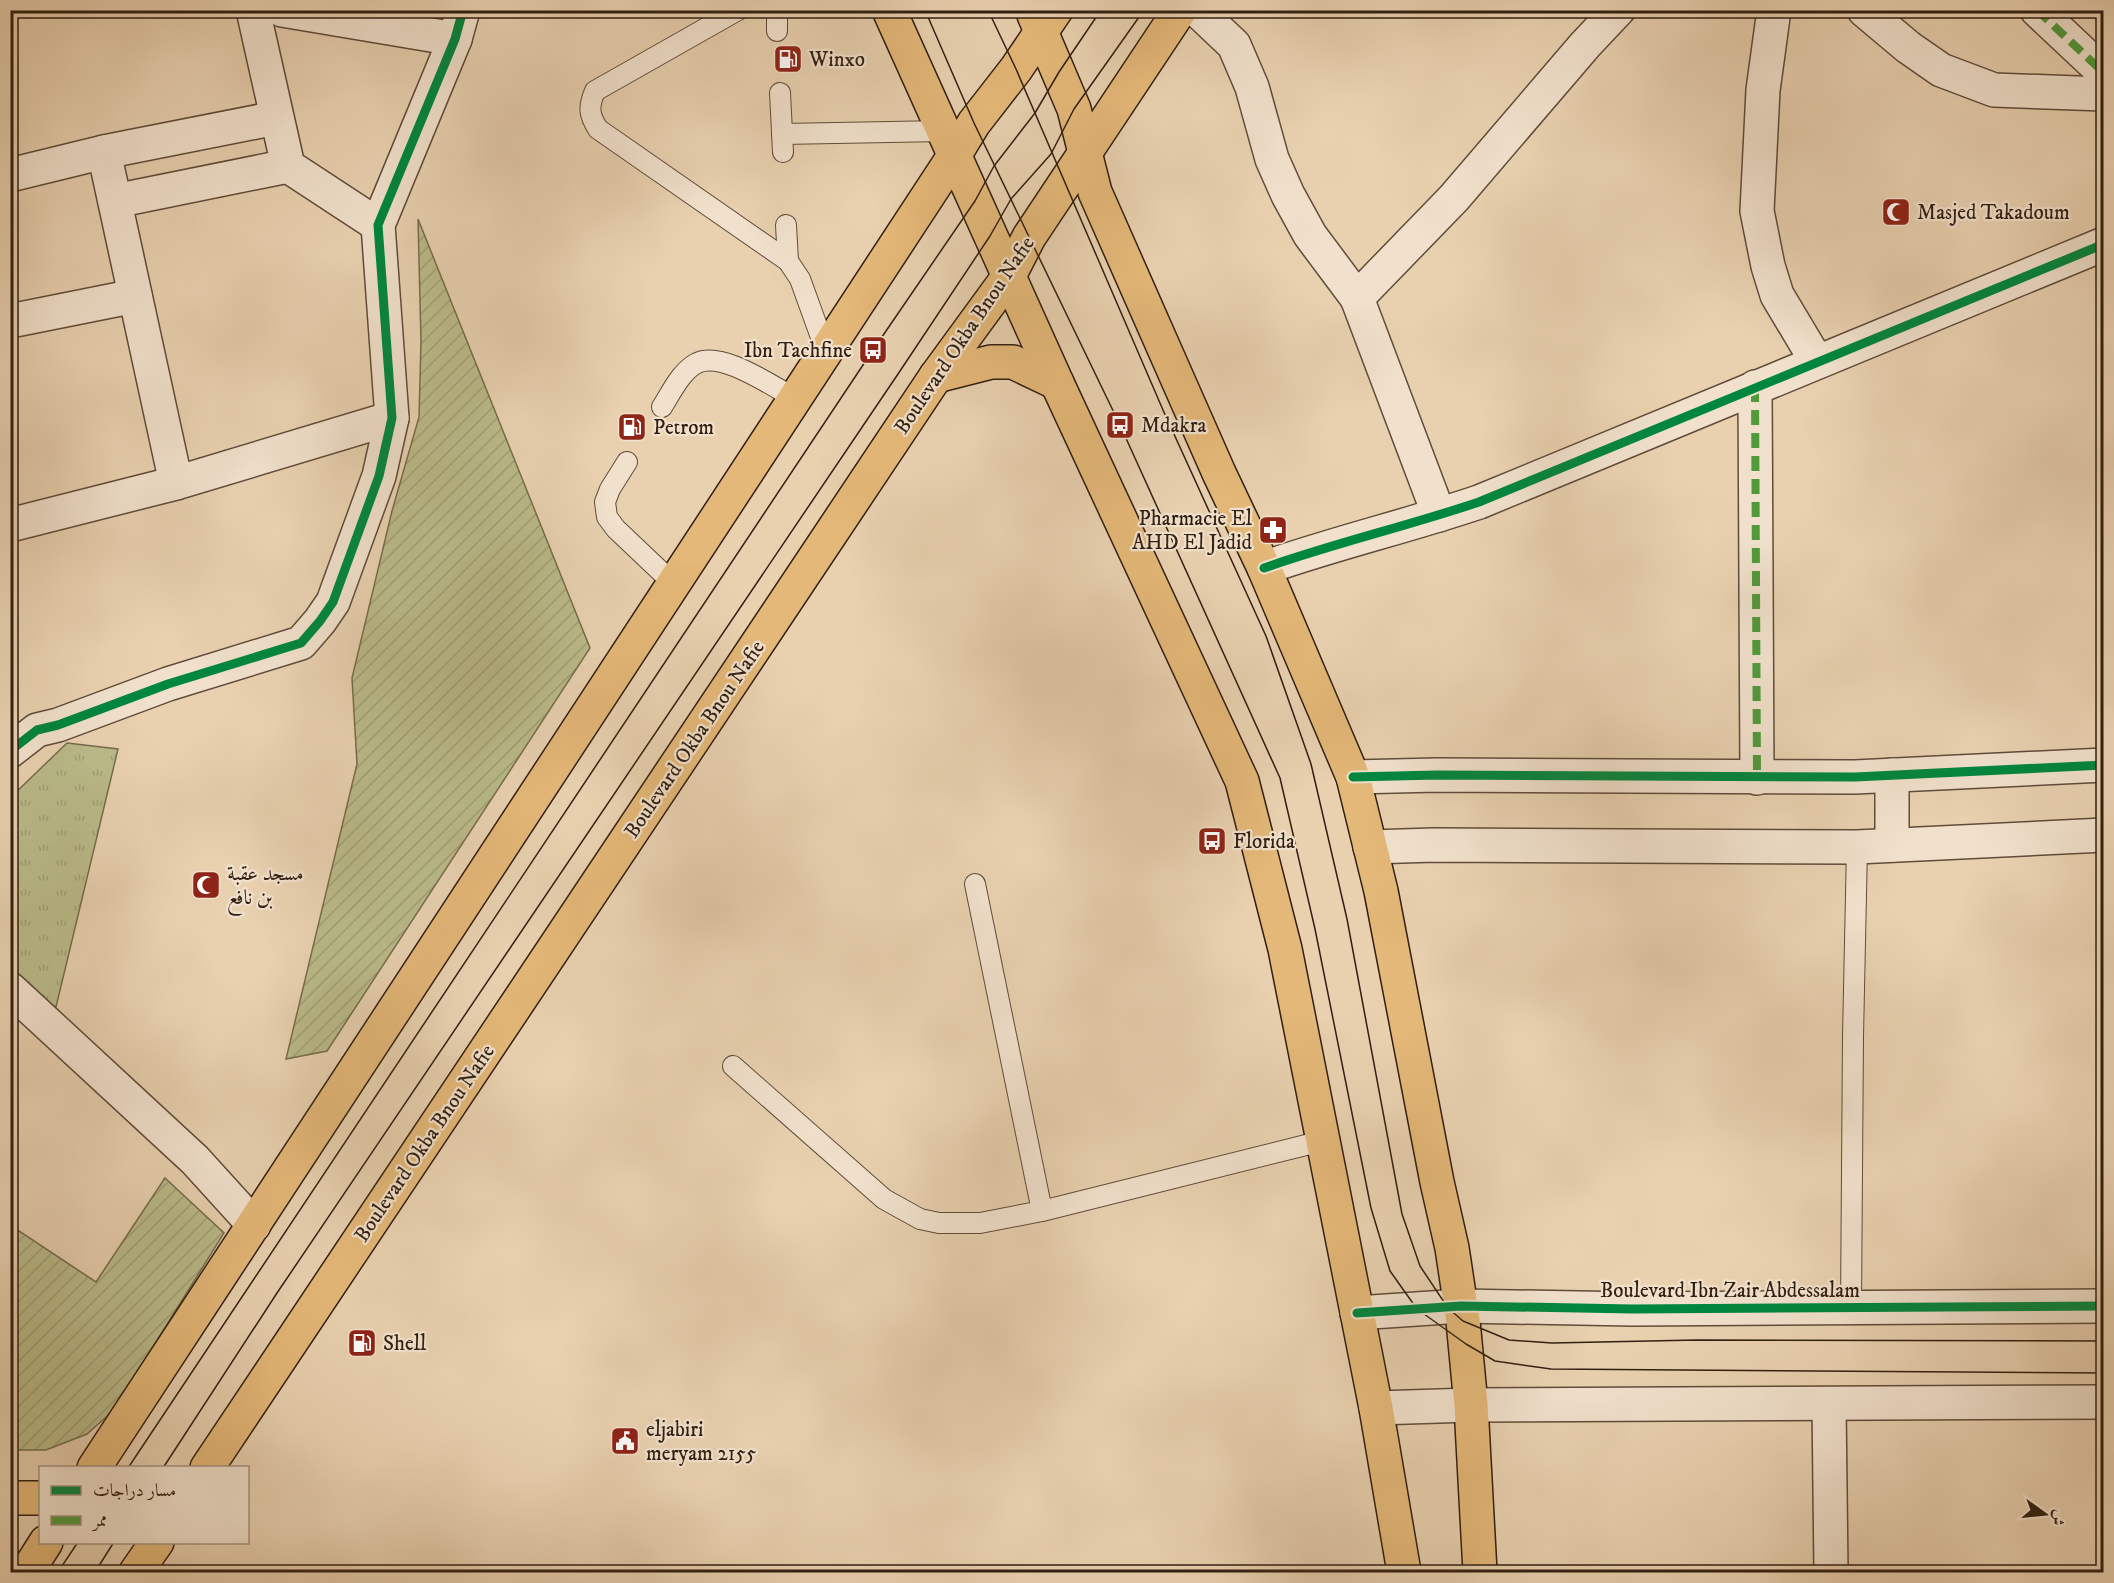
<svg xmlns="http://www.w3.org/2000/svg" width="2114" height="1583" viewBox="0 0 2114 1583" font-family="'IM FELL DW Pica',Amiri,serif">
<style>
.grass{fill:url(#grass-tufts);stroke:#766c4e;stroke-width:1.5}
.garden{fill:url(#garden-furrows);stroke:#766c4e;stroke-width:1.5}
.lines{fill:none;stroke-linecap:round;stroke-linejoin:round}
.service-casing{stroke:#5f4c3a;stroke-width:22}
.minor-casing{stroke:#5f4c3a;stroke-width:36}
.tertiary-casing{stroke:#5f4c3a;stroke-width:36}
.primary-casing{stroke:#311f12;stroke-width:36}
.service{stroke:#f1e1cc;stroke-width:20}
.minor{stroke:#f1e1cc;stroke-width:33}
.tertiary{stroke:#f1e1cc;stroke-width:33}
.primary{stroke:#e4b878;stroke-width:33}
.tram{stroke:#311f12;stroke-width:1.5}
.quiet{stroke:#509a3c;stroke-width:8;stroke-dasharray:15 8;stroke-linecap:butt}
.cycleway-casing{stroke:#f1e1cc;stroke-width:13}
.cycleway{stroke:#00873e;stroke-width:9}
.labels{text-anchor:middle;stroke-width:4.5;stroke-linejoin:round;paint-order:stroke}
.poi-label{font-size:21px;fill:#311f12;stroke:#f1e1cc;text-anchor:start}
.street-label{font-size:21px;fill:#311f12;stroke:#f1e1cc}
</style>
<defs>
<pattern id="grass-tufts" width="24" height="20" patternUnits="userSpaceOnUse" patternTransform="scale(1.5)"><rect width="24" height="20" fill="#baba89"/><path d="M3 7l-1-3M5 7V3M7 7l1-3M15 17l-1-3M17 17v-4M19 17l1-3" fill="none" stroke="#a09f75"/></pattern>
<pattern id="garden-furrows" width="10" height="10" patternUnits="userSpaceOnUse" patternTransform="scale(1.5)"><rect width="10" height="10" fill="#baba89"/><path d="M-1 1l2-2M0 10L10 0M9 11l2-2" fill="none" stroke="#a09f75"/></pattern>
</defs>
<rect width="100%" height="100%" fill="#e9d1b0"/>
<filter id="stains"><feTurbulence type="fractalNoise" baseFrequency=".00333" numOctaves="4"/><feColorMatrix values="0 0 0 0 .2 0 0 0 0 .09 0 0 0 0 .02 0 0 0 .5 -.17"/></filter>
<radialGradient id="worn" r=".72"><stop offset=".6" stop-color="#630" stop-opacity="0"/><stop offset="1" stop-color="#630" stop-opacity=".3"/></radialGradient>
<!-- grass -->
<polygon class="grass" points="67,743 118,749 56,1007 30,996 11,964 11,797"/>
<!-- garden -->
<g class="garden">
<polygon points="418,219 590,648 327,1051 286,1059 357,764 352,678 392,511 419,417 421,341"/>
<polygon points="165,1178 224,1233 113,1411 87,1434 46,1450 11,1450 10,1225 96,1282"/>
</g>
<g class="lines">
<!-- service casing -->
<g class="service-casing">
<g id="service">
<path d="M738,10L595,91C588,107 589,115 598,129L788,261L800,279L826,351"/>
<polyline points="777,10 777,31"/>
<polyline points="780,93 783,152"/>
<polyline points="782,134 943,131"/>
<polyline points="786,225 788,261"/>
<path d="M662,407C671,393 681,371 697,363C723,351 771,386 795,398"/>
<polyline points="627,462 610,489 605,502 607,517 616,529 674,584"/>
<polyline points="975,884 1042,1211"/>
<polyline points="733,1066 884,1199 920,1219 939,1223 980,1223 1042,1211 1322,1141"/>
<polyline points="1851,1307 1853,1037 1857,847"/>
</g>
</g>
<!-- minor casing -->
<g class="minor-casing">
<g id="minor">
<polyline points="253,10 288,166 378,225"/>
<polyline points="282,10 455,39"/>
<polyline points="1197,10 1234,45 1252,87 1272,159 1288,195 1310,235 1357,298"/>
<polyline points="1774,10 1763,90 1757,211 1768,266 1777,295 1817,362"/>
<polyline points="1864,10 1908,47 1941,70 1994,90 2104,94"/>
<polyline points="2037,10 2104,73"/>
<polyline points="104,152 176,483"/>
<polyline points="10,175 104,152 276,118"/>
<polyline points="115,201 288,166"/>
<polyline points="10,321 135,296"/>
<polyline points="1755,387 1757,778"/>
<polyline points="1439,515 1357,298 1454,198 1585,45 1618,10"/>
<polyline points="10,525 176,483 392,418"/>
<path d="M1264,568C1335,543 1408,526 1479,502L2104,244"/>
<polyline points="10,751 37,730 58,725 168,684 301,643 320,621 333,602 379,476 392,418 378,225 455,39 463,10"/>
<polyline points="1353,777 1437,775 1855,777 2104,765"/>
<polyline points="1892,845 1892,775"/>
<polyline points="1370,847 1434,845 1857,847 2104,835"/>
<polyline points="10,989 195,1160 254,1225"/>
<polyline points="1829,1404 1831,1572"/>
</g>
</g>
<!-- tertiary casing -->
<g class="tertiary-casing">
<g id="tertiary">
<polyline points="1357,1313 1461,1306 1633,1309 2104,1306"/>
<polyline points="1376,1408 1471,1405 2104,1402"/>
</g>
</g>
<!-- primary casing -->
<g class="primary-casing">
<g id="primary">
<polyline points="889,10 1057,383 1242,781 1285,949 1376,1408 1404,1572"/>
<polyline points="1034,15 1074,109 1095,192 1219,473 1264,568 1353,777 1381,891 1437,1182 1452,1248 1463,1321 1471,1405 1480,1572"/>
<polyline points="936,376 991,362 1013,362 1057,383"/>
<polyline points="94,1468 954,156 974,123 1016,69 1056,10"/>
<polyline points="207,1468 936,376 1009,276 1029,237 1180,10"/>
<polyline points="10,1498 40,1498"/>
<polyline points="27,1572 46,1542"/>
<polyline points="136,1572 157,1542"/>
</g>
</g>
<!-- service -->
<use href="#service" class="service"/>
<!-- minor -->
<use href="#minor" class="minor"/>
<!-- tertiary -->
<use href="#tertiary" class="tertiary"/>
<!-- primary -->
<use href="#primary" class="primary"/>
<!-- tram -->
<g class="tram">
<polyline points="925,10 974,123 1120,425 1280,778 1315,929 1371,1208 1390,1271 1417,1309 1466,1344 1495,1361 1551,1369 2104,1373"/>
<polyline points="988,10 1016,69 1163,410 1266,636 1311,764 1347,919 1402,1214 1420,1266 1448,1308 1463,1321 1509,1340 1552,1343 1697,1340 2104,1341"/>
<polyline points="128,1468 873,350 975,201 994,166 1035,113 1059,72 1101,10"/>
<polyline points="163,1468 277,1293 898,374 990,236 1011,199 1051,154 1074,109 1144,10"/>
<polyline points="58,1572 78,1542"/>
<polyline points="95,1572 114,1542"/>
</g>
<!-- quiet -->
<g class="quiet">
<polyline points="2037,10 2104,73"/>
<polyline points="1755,387 1757,778"/>
</g>
<!-- cycleway casing -->
<g class="cycleway-casing">
<g id="cycleway">
<path d="M1264,568C1335,543 1408,526 1479,502L2104,244"/>
<polyline points="10,751 37,730 58,725 168,684 301,643 320,621 333,602 379,476 392,418 378,225 455,39 463,10"/>
<polyline points="1353,777 1437,775 1855,777 2104,765"/>
<polyline points="1357,1313 1461,1306 1633,1309 2104,1306"/>
</g>
</g>
<!-- cycleway -->
<use href="#cycleway" class="cycleway"/>
</g>
<!-- icons -->
<defs>
<g id="fuel-square" transform="scale(1.5)"><rect x="-9" y="-9" width="18" height="18" rx="4" fill="#8f2418" stroke="#f1e1cc"/><path d="M-5.5-6h7V0h2V4h1.3V-2.5L3-4.5l.8-.8L6-3V5H2.5V1h-1V6h-7ZM-4.2-4.7v3.2H.2V-4.7Z" fill="#fff"/></g>
<g id="mosque-square" transform="scale(1.5)"><rect x="-9" y="-9" width="18" height="18" rx="4" fill="#8f2418" stroke="#f1e1cc"/><path d="M3.5-4.9A6 6 0 1 0 3.5 4.9A5 5 0 1 1 3.5-4.9Z" fill="#fff"/></g>
<g id="bus-square" transform="scale(1.5)"><rect x="-9" y="-9" width="18" height="18" rx="4" fill="#8f2418" stroke="#f1e1cc"/><path d="M-5-6H5V4H4V6H2V4H-2V6H-4V4H-5ZM-3.5-4V0h7V-4ZM-3.5 1.2v1.5H-2V1.2ZM2 1.2v1.5H3.5V1.2Z" fill="#fff"/></g>
<g id="pharmacy-square" transform="scale(1.5)"><rect x="-9" y="-9" width="18" height="18" rx="4" fill="#8f2418" stroke="#f1e1cc"/><path d="M-2-6h4v4h4v4h-4v4h-4v-4h-4v-4h4Z" fill="#fff"/></g>
<g id="civic-square" transform="scale(1.5)"><rect x="-9" y="-9" width="18" height="18" rx="4" fill="#8f2418" stroke="#f1e1cc"/><path d="M-.6-6.5H3V-4.5H.6V-3L4-1V1h2V6H-6V1h2V-1L-.6-3ZM-1.2 2.5V6h2.4V2.5Z" fill="#fff"/></g>
</defs>
<g fill-rule="evenodd">
<use href="#fuel-square" x="788" y="59"/>
<use href="#mosque-square" x="1896" y="212"/>
<use href="#bus-square" x="873" y="350"/>
<use href="#bus-square" x="1120" y="425"/>
<use href="#fuel-square" x="632" y="427"/>
<use href="#pharmacy-square" x="1273" y="530"/>
<use href="#bus-square" x="1212" y="841"/>
<use href="#mosque-square" x="206" y="885"/>
<use href="#fuel-square" x="362" y="1343"/>
<use href="#civic-square" x="625" y="1441"/>
</g>
<g class="labels">
<!-- poi labels -->
<g class="poi-label">
<text x="809" y="66">Winxo</text>
<text x="1917" y="219">Masjed Takadoum</text>
<text x="852" y="357" text-anchor="end">Ibn Tachfine</text>
<text x="1141" y="432">Mdakra</text>
<text x="653" y="434">Petrom</text>
<text x="1252" y="525" text-anchor="end">Pharmacie El<tspan x="1252" dy="24">AHD El Jadid</tspan></text>
<text x="1233" y="848">Florida</text>
<text x="227" y="880">مسجد عقبة<tspan x="227" dy="24">بن نافع</tspan></text>
<text x="383" y="1350">Shell</text>
<text x="646" y="1436">eljabiri<tspan x="646" dy="24">meryam 2155</tspan></text>
</g>
<!-- street labels -->
<g class="street-label">
<text transform="translate(964 335) rotate(-56)" y="7">Boulevard Okba Bnou Nafie</text>
<text transform="translate(694 739) rotate(-56)" y="7">Boulevard Okba Bnou Nafie</text>
<text transform="translate(424 1143) rotate(-56)" y="7">Boulevard Okba Bnou Nafie</text>
<text x="1730" y="1297">Boulevard Ibn Zair Abdessalam</text>
</g>
</g>
<!-- margin -->
<rect width="2114" height="1583" fill="none" stroke="#e9d1b0" stroke-width="36"/>
<rect x="12" y="12" width="2090" height="1559" fill="none" stroke="#311f12" stroke-width="3"/>
<rect x="18" y="18" width="2078" height="1547" fill="none" stroke="#311f12" stroke-width="1.5"/>
<!-- legend -->
<rect x="39" y="1466" width="210" height="78" fill="#f1e1cc" stroke="#a49382" stroke-width="1.5"/>
<rect x="51" y="1486" width="30" height="9" fill="#00873e" stroke="#a49382" stroke-width="1.5"/>
<text x="93" y="1496" font-size="18" fill="#311f12">مسار دراجات</text>
<rect x="51" y="1516" width="30" height="9" fill="#509a3c" stroke="#a49382" stroke-width="1.5"/>
<text x="93" y="1526" font-size="18" fill="#311f12">ممر</text>
<!-- north arrow -->
<g transform="translate(2045 1514) rotate(105)" stroke="#f1e1cc" stroke-width="4.5" paint-order="stroke">
<path d="M0-4.5L10 22L0 15L-10 22Z" fill="#311f12"/>
<text y="-9" font-size="16" font-weight="bold" text-anchor="middle" fill="#311f12">ش</text>
</g>
<rect width="100%" height="100%" filter="url(#stains)"/>
<rect width="100%" height="100%" fill="url(#worn)"/>
</svg>
